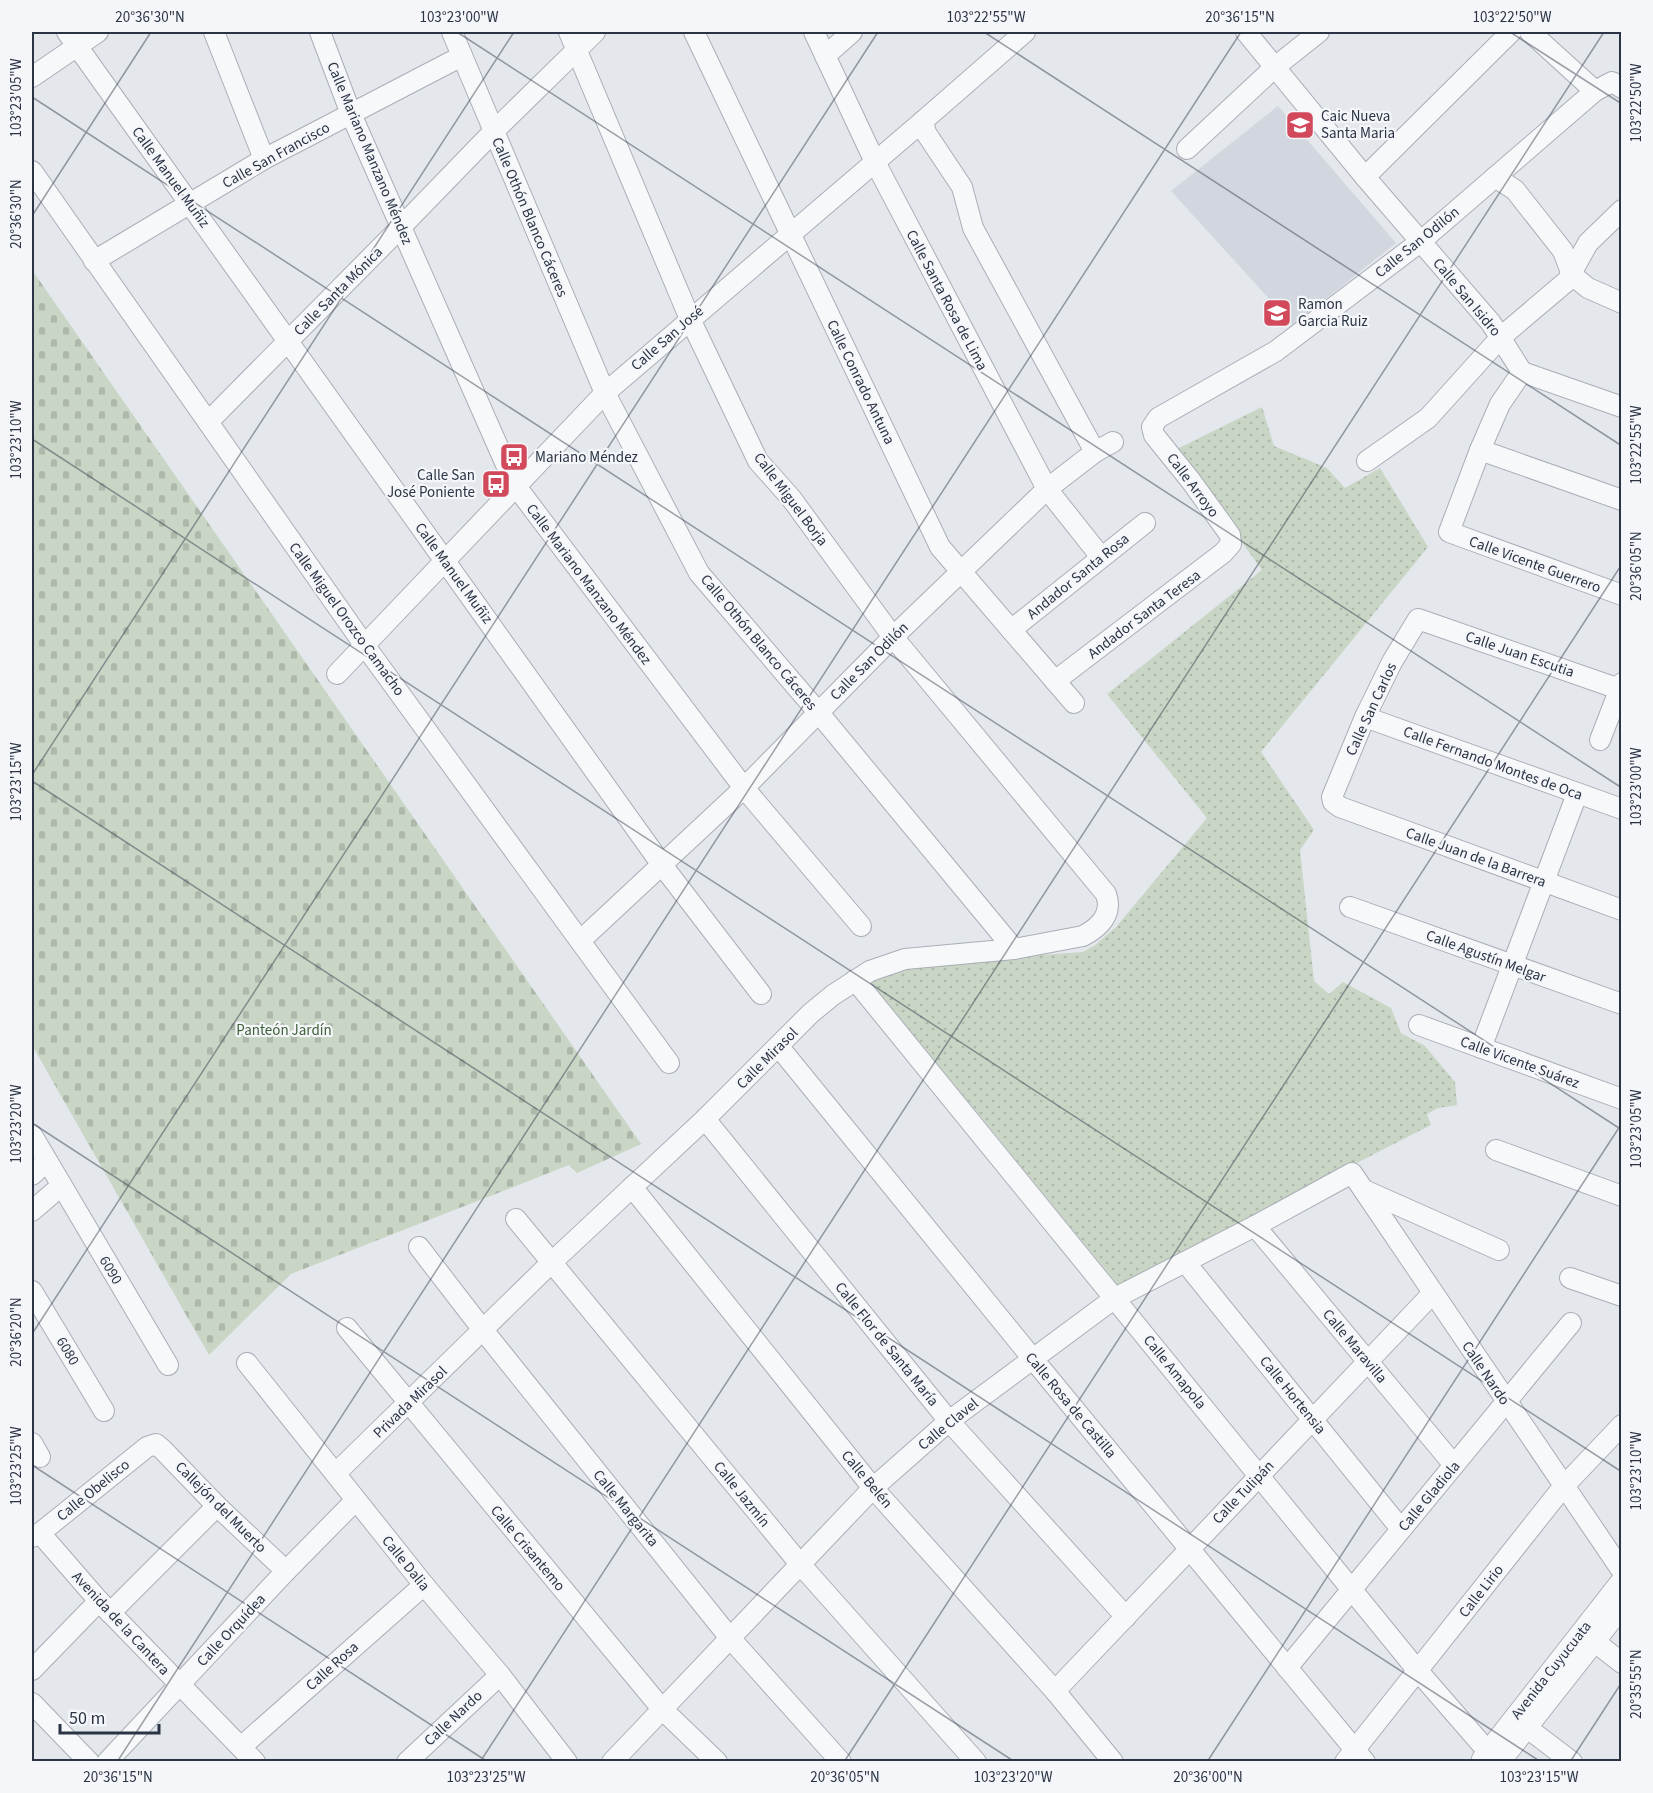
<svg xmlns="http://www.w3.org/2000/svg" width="1653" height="1793" viewBox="0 0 1653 1793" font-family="'Source Sans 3',sans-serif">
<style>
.built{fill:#d2d6de}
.grass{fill:url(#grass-dots)}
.cemetery{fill:url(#cemetery-stones)}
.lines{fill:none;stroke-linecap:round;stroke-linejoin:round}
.minor-casing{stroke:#a9aeb7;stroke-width:22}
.minor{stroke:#f7f8fa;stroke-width:20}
.ticks{fill:none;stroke:#2b3445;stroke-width:1.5;stroke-opacity:0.45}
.labels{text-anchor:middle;stroke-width:4.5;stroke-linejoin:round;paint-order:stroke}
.poi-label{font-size:15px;fill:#2b3445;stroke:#f4f6f9;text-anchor:start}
.street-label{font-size:15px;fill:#2b3445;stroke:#f4f6f9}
.park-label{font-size:15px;fill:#3f6138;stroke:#f4f6f9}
.neatline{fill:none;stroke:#2b3445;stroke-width:2}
.ticks-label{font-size:15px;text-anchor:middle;fill:#2b3445}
</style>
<defs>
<pattern id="grass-dots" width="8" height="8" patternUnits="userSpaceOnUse" patternTransform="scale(1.5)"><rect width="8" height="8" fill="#c9d6c5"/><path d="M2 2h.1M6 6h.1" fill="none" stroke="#adb8ab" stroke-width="1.8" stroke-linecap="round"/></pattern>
<pattern id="cemetery-stones" width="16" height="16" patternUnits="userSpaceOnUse" patternTransform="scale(1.5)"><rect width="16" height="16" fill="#c9d6c5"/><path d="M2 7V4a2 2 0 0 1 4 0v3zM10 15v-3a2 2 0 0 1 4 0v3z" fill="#adb8ab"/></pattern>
</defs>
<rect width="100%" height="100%" fill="#e4e7ec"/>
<!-- built -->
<polygon class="built" points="1278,106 1396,243 1293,325 1171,191"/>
<!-- grass -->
<polygon class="grass" points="1262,407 1274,446 1327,468 1345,488 1380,468 1428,547 1261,752 1314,830 1300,850 1314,981 1329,994 1343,982 1391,1008 1401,1033 1425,1046 1455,1082 1457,1105 1438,1108 1427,1114 1431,1125 1118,1285 868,979 917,964 1083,952 1094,946 1116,927 1207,818 1107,694 1262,570 1175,450"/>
<!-- cemetery -->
<polygon class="cemetery" points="32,270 641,1144 577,1173 569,1165 291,1274 209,1355 32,1045"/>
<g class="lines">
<!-- minor casing -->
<g class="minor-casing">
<g id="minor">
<polyline points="67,32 662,865 761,994"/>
<polyline points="214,32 264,159"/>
<polyline points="320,32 351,114 515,485 744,788 861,926"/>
<polyline points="452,32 605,393 699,573 818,712 1014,949"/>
<polyline points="694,32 940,547 1074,703"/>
<polyline points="814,32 875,162 1047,489 1101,557"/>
<polyline points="1246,32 1365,177 1491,323 1522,372"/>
<polyline points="1530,32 1595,91"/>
<polyline points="825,56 852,32"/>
<polyline points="32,77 98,32"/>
<polyline points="923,121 926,133 962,187 973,228 1095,452"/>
<polyline points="1187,149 1275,67 1319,32"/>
<polyline points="32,171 365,646 669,1063"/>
<polyline points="1365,177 1511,32"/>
<polyline points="1495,177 1515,190 1563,251 1572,275"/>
<polyline points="94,261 264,159 462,56"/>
<polyline points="1572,275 1588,288 1622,303"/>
<polyline points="1522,372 1500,404 1480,450 1449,532 1622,595"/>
<polyline points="1522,372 1622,407"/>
<polyline points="208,422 401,227 494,131 595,32"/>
<polyline points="1480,450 1622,500"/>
<polyline points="1367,461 1428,418 1501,337 1567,281 1588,243 1622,210"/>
<polyline points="1011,630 1145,523"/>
<polyline points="337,674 605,393 923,121 1025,32"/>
<polyline points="1055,681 1223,553 1231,544 1230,535 1191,481 1154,435 1152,427 1158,418 1276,351 1420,242 1595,91 1612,82 1622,88"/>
<polyline points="1622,690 1418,619 1392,662 1365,717 1332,797 1333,802 1340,807 1622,910"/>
<polyline points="1365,717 1622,809"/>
<polyline points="1600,740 1622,683"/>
<polyline points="1350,907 1622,1004"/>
<polyline points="581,940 744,788 893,637 1047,489 1095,452 1113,442"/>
<polyline points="855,980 1418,1671 1497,1762"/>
<polyline points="1419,1025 1622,1099"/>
<polyline points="779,1047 1033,1359 1365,1762"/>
<polyline points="1481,1048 1577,794"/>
<polyline points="705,1119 949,1421 1126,1617"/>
<polyline points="32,1135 168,1365"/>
<polyline points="1496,1150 1622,1196"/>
<polyline points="32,1175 47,1161"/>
<polyline points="632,1187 873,1488 1055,1691 1113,1762"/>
<polyline points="1364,1190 1499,1250"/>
<polyline points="32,1211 61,1186"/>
<polyline points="516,1219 800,1564 976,1762"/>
<polyline points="1255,1226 1454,1465"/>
<polyline points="419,1247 483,1330 730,1638 841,1762"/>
<polyline points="1185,1262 1401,1529"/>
<polyline points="1570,1278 1622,1296"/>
<polyline points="32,1291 104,1411"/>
<polyline points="347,1328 662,1709 717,1762"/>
<polyline points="247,1363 424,1585 500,1675 567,1762"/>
<polyline points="32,1443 40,1457"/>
<path d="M336,1473L552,1262L705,1119L811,1013L833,995L870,971L905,959L1014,949L1083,936C1100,927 1113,914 1106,894L893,637L791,498L758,461L690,319L569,32"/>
<polyline points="40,1533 99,1601 255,1762"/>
<polyline points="32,1537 40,1533 147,1447 156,1444 162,1449 217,1506 286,1571"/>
<polyline points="110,1613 217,1506"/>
<polyline points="1595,1642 1622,1663"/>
<polyline points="1287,1668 1571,1323"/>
<polyline points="32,1670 99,1601"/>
<polyline points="1055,1691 1432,1294"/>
<polyline points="32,1703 89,1762"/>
<polyline points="1526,1727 1572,1762"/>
<polyline points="241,1747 424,1585"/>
<polyline points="1482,1759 1622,1580"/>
<polyline points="107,1762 286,1571 356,1500"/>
<polyline points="407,1762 500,1675"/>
<polyline points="612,1762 873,1488 949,1421 1115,1298 1255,1226 1352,1173 1622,1571"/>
<polyline points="1345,1762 1563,1487 1622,1425"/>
<polyline points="1500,1762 1622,1607"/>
</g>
</g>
<!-- minor -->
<use href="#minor" class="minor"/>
</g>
<!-- ticks -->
<path class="ticks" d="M457,32L1622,788M984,32L1622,446M1510,32L1622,104M32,97L1622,1130M32,216L151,32M32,439L1622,1472M32,775L514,32M32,781L1541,1762M32,1123L1015,1762M32,1334L878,32M32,1465L488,1762M117,1762L1241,32M480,1762L1604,32M844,1762L1622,564M1207,1762L1622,1123M1570,1762L1622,1682"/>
<!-- icons -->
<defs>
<g id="school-square" transform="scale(1.5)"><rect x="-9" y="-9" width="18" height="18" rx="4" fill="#d1495b" stroke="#f4f6f9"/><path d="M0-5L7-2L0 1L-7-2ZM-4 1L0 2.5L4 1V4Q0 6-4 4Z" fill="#fff"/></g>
<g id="bus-square" transform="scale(1.5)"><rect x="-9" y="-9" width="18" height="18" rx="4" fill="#d1495b" stroke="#f4f6f9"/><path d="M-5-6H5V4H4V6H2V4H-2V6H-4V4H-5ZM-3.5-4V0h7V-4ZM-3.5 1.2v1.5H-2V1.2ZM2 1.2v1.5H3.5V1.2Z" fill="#fff"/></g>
</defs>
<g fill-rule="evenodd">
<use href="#school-square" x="1300" y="125"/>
<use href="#school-square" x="1277" y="313"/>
<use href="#bus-square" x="514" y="457"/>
<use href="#bus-square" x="496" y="484"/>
</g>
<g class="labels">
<!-- poi labels -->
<g class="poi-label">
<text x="1321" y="121">Caic Nueva<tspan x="1321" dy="17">Santa Maria</tspan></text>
<text x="1298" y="309">Ramon<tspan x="1298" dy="17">Garcia Ruiz</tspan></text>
<text x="535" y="462">Mariano Méndez</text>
<text x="475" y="480" text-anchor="end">Calle San<tspan x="475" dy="17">José Poniente</tspan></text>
</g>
<!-- street labels -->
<g class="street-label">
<text transform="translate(370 153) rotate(67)" y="5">Calle Mariano Manzano Méndez</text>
<text transform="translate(276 155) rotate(-29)" y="5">Calle San Francisco</text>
<text transform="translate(171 177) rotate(54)" y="5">Calle Manuel Muñiz</text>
<text transform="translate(530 217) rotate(67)" y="5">Calle Othón Blanco Cáceres</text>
<text transform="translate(1417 242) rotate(-39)" y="5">Calle San Odilón</text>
<text transform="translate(338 291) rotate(-45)" y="5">Calle Santa Mónica</text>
<text transform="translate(1467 297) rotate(50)" y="5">Calle San Isidro</text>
<text transform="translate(947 300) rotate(62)" y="5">Calle Santa Rosa de Lima</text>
<text transform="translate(667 338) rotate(-41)" y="5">Calle San José</text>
<text transform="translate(861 382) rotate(64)" y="5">Calle Conrado Antuna</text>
<text transform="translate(1193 485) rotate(53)" y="5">Calle Arroyo</text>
<text transform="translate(791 499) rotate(53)" y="5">Calle Miguel Borja</text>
<text transform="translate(1535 564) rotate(20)" y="5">Calle Vicente Guerrero</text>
<text transform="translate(454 573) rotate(54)" y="5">Calle Manuel Muñiz</text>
<text transform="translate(1078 576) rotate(-39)" y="5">Andador Santa Rosa</text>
<text transform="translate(589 584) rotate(53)" y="5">Calle Mariano Manzano Méndez</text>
<text transform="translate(1144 614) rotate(-37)" y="5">Andador Santa Teresa</text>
<text transform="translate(347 619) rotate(54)" y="5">Calle Miguel Orozco Camacho</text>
<text transform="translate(759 642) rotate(50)" y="5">Calle Othón Blanco Cáceres</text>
<text transform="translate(1520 654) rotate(19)" y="5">Calle Juan Escutia</text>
<text transform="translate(869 661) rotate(-45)" y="5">Calle San Odilón</text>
<text transform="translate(1371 709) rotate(-65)" y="5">Calle San Carlos</text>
<text transform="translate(1493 763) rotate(20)" y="5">Calle Fernando Montes de Oca</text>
<text transform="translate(1476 857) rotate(20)" y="5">Calle Juan de la Barrera</text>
<text transform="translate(1486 956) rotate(20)" y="5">Calle Agustín Melgar</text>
<text transform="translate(767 1058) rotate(-45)" y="5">Calle Mirasol</text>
<text transform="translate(1520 1062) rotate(20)" y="5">Calle Vicente Suárez</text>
<text transform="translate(111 1270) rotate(59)" y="5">6090</text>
<text transform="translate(887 1344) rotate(51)" y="5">Calle Flor de Santa María</text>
<text transform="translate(1355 1346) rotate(50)" y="5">Calle Maravilla</text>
<text transform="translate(68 1351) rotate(59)" y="5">6080</text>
<text transform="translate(1175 1372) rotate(51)" y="5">Calle Amapola</text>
<text transform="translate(1486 1373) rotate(56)" y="5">Calle Nardo</text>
<text transform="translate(1293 1395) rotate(51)" y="5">Calle Hortensia</text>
<text transform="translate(410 1402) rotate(-44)" y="5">Privada Mirasol</text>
<text transform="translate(1071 1405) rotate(50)" y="5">Calle Rosa de Castilla</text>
<text transform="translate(948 1424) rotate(-39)" y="5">Calle Clavel</text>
<text transform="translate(867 1479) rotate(50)" y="5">Calle Belén</text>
<text transform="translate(93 1490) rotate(-39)" y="5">Calle Obelisco</text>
<text transform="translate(1243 1492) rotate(-46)" y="5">Calle Tulipán</text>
<text transform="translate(742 1494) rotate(51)" y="5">Calle Jazmín</text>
<text transform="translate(1429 1496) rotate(-50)" y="5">Calle Gladiola</text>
<text transform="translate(221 1507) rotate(45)" y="5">Callejón del Muerto</text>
<text transform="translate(626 1508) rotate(51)" y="5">Calle Margarita</text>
<text transform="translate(528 1548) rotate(50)" y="5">Calle Crisantemo</text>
<text transform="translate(406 1563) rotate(51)" y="5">Calle Dalia</text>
<text transform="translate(1481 1591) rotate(-52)" y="5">Calle Lirio</text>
<text transform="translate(121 1623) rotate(47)" y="5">Avenida de la Cantera</text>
<text transform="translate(231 1630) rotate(-47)" y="5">Calle Orquídea</text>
<text transform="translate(332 1666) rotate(-42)" y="5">Calle Rosa</text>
<text transform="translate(1551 1670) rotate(-52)" y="5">Avenida Cuyucuata</text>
<text transform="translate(453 1718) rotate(-43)" y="5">Calle Nardo</text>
</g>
<!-- park labels -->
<g class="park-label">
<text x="284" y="1035">Panteón Jardín</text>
</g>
</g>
<!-- border -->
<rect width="1653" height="1793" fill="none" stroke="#f4f6f9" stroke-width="66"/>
<!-- scale -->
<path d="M60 1724v9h99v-9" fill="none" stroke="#2b3445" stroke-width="3"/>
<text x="69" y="1724" font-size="18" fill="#2b3445" stroke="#f4f6f9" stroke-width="4.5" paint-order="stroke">50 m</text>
<rect x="33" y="33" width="1587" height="1727" class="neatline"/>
<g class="ticks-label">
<text x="150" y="22">20°36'30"N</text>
<text x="459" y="22">103°23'00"W</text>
<text x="986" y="22">103°22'55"W</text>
<text x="1240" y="22">20°36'15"N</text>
<text x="1512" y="22">103°22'50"W</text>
<text transform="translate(16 98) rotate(-90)" y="5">103°23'05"W</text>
<text transform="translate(1636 103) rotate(-90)" y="5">103°22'50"W</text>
<text transform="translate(16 214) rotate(-90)" y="5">20°36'30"N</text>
<text transform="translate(16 440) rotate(-90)" y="5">103°23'10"W</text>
<text transform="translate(1636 445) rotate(-90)" y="5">103°22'55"W</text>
<text transform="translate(1636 566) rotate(-90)" y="5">20°36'05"N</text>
<text transform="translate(16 782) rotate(-90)" y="5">103°23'15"W</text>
<text transform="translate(1636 787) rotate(-90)" y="5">103°23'00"W</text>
<text transform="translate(16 1124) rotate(-90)" y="5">103°23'20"W</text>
<text transform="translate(1636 1129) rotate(-90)" y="5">103°23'05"W</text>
<text transform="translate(16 1332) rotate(-90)" y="5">20°36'20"N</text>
<text transform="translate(16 1466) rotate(-90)" y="5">103°23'25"W</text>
<text transform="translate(1636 1471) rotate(-90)" y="5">103°23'10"W</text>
<text transform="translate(1636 1684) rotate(-90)" y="5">20°35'55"N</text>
<text x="118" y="1782">20°36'15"N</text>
<text x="486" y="1782">103°23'25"W</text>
<text x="845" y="1782">20°36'05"N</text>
<text x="1013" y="1782">103°23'20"W</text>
<text x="1208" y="1782">20°36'00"N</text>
<text x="1539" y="1782">103°23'15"W</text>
</g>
</svg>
